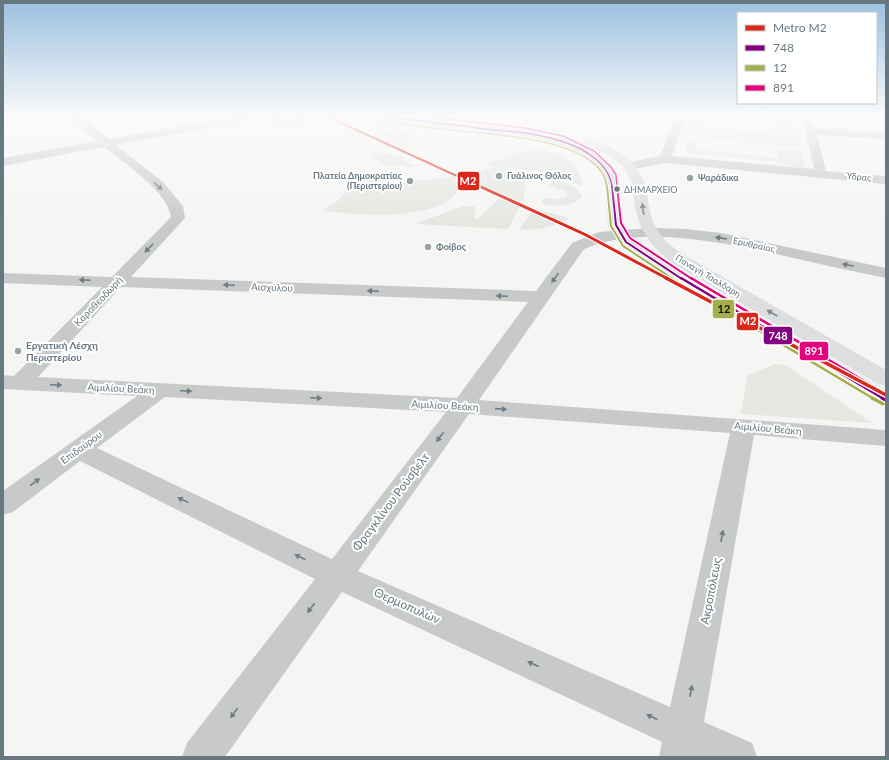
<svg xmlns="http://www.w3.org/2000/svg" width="889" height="760" viewBox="0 0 889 760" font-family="Lato,sans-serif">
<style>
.green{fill:#e4e7e2}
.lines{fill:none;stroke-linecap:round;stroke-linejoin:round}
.street{fill:#c8caca;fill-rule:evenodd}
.secondary{fill:#dddedf;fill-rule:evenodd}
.bus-1-far3-casing{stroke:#fff;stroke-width:3}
.bus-1-far2-casing{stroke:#fff;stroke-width:4}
.bus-1-far1-casing{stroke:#fff;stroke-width:5}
.bus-1-casing{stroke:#fff;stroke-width:6}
.bus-2-far3-casing{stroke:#fff;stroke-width:3}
.bus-2-far2-casing{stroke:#fff;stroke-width:4}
.bus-2-far1-casing{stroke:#fff;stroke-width:5}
.bus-2-casing{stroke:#fff;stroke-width:6}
.bus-3-far2-casing{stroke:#fff;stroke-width:3}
.bus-3-far1-casing{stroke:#fff;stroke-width:4}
.bus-3-casing{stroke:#fff;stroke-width:5}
.bus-1-far3{stroke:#800080;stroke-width:1.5}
.bus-1-far2{stroke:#800080;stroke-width:2}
.bus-1-far1{stroke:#800080;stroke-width:2.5}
.bus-1{stroke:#800080;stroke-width:3.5}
.bus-2-far3{stroke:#a4ae4d;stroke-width:1.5}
.bus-2-far2{stroke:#a4ae4d;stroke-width:2}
.bus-2-far1{stroke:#a4ae4d;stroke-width:2.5}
.bus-2{stroke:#a4ae4d;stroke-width:3.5}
.bus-3-far2{stroke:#e5007d;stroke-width:1.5}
.bus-3-far1{stroke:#e5007d;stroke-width:2}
.bus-3{stroke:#e5007d;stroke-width:2.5}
.metro-1-far2-casing{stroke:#fff;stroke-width:3.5}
.metro-1-far1-casing{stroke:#fff;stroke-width:5}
.metro-1-casing{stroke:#fff;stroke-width:6}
.metro-1-far2{stroke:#da291c;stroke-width:2}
.metro-1-far1{stroke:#da291c;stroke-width:3}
.metro-1{stroke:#da291c;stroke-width:3.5}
.oneway{fill:#6d7c85}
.oneway2{fill:#7a878f}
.poi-dot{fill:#99a4a9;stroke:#fff;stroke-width:1.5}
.bus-dot{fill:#687881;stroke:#fff;stroke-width:1.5}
.labels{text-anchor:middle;stroke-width:4;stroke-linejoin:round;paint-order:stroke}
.far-poi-label{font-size:9px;font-weight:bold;fill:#687881;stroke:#fff;text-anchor:start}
.far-street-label{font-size:9px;fill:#687881;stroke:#fff}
.bus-label{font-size:9px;fill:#687881;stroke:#fff;text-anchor:start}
.street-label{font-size:10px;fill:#687881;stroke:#fff}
.poi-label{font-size:10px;font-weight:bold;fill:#687881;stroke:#fff;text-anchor:start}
.near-street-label{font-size:12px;fill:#687881;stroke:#fff}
.line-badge{stroke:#fff;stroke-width:1.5}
.badge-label{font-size:11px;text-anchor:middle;font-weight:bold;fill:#fff}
.pale-badge-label{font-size:11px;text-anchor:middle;font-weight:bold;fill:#111}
</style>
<rect width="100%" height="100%" fill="#f5f5f4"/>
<!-- green -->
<g class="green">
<polygon points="696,116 796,116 798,126"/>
<polygon points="693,119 699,119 698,126 775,134 775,126 798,128 801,148 687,136"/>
<polygon points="394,129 407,131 412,135 412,138 405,142 407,148 382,147 395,145 378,135"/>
<polygon points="688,139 696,140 695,149 778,158 777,148 802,150 805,168 788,166 779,162 685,153"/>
<path d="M527,151C544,150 562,152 575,166C578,170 581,177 583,183L582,185H579L535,171L491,166L486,164Z"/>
<polygon points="372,152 403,156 406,162 416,167 386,165 372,158"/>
<path d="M495,167L528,172L523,202C510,199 472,193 471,176L481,170Z"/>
<path d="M353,175L376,181L397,182L437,179L456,175L461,176C463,225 352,216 322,210C332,206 341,200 346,190C349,184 348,178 353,175Z"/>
<path d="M554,178L574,187L582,195L581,198C571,207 555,206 542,204L543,198L559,199L568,196L564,191L549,186Z"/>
<polygon points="500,198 521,205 508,229 415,224 463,206 474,206 476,220"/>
<path d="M534,209L570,218C553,227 538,231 519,229Z"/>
<polygon points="775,364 785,365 873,423 741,414 747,376"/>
</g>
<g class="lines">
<!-- street -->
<g class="street">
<path d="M68,116H80L109,139L236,116H260L255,119L116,145L163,182L183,206L185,218L131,277L536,291L572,243L599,232L651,228L685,229L721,233L886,268V278C852,271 818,264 785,256C724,243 642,224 584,249L479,400L886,430V446L754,435L704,722L752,743L757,757H659L662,742L342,592L225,757H182L187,743L315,579L80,461L13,512L3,515V491L137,396L3,389V375L14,376L102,287L3,283V273L112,277L171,217C167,190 125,164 104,147L3,166V158L97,141ZM121,287L528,302L457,398L38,377ZM165,397L446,412L332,559L97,448ZM469,414L730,433L670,707L358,571Z"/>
<path d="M263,116H277L288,119L298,116H313C302,128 274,128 263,116Z"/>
<polygon points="675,116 685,116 672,156 814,169 802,116 812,116 815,128 886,133 886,139 817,135 826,171 886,176 886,184 665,163 629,170 625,169 623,166 625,163 660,156"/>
</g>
<!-- secondary -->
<g class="secondary">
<polygon points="369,116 404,116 524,130 565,139 595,152 611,167 617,177 624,225 632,239 674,266 886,390 886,407 878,405 662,274 620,245 608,225 605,177 587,158 557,144 524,136 374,119"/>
<path d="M587,139C613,145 639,160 646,188C649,202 649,217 657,229C663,241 675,249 686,256L886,370V386L878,384L674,264C651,247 638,230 634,201C633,190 632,178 625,169C615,157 598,150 583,144L581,142Z"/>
</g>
<!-- bus-1-far3 casing -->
<g class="bus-1-far3-casing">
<path id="bus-1-far3" d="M376,116C412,120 449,124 485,129C510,131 537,133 561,141C583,148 609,162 612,187"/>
</g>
<!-- bus-1-far2 casing -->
<g class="bus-1-far2-casing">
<polyline id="bus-1-far2" points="612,186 616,225 626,242 682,279"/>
</g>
<!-- bus-1-far1 casing -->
<g class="bus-1-far1-casing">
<polyline id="bus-1-far1" points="681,278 884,399"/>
</g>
<!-- bus-1 casing -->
<g class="bus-1-casing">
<polyline id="bus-1" points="882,398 886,400"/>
</g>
<!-- bus-2-far3 casing -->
<g class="bus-2-far3-casing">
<path id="bus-2-far3" d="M373,121C402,124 432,128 461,131C498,135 602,139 607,187"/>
</g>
<!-- bus-2-far2 casing -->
<g class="bus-2-far2-casing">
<polyline id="bus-2-far2" points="607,186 611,226 623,246 673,279"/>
</g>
<!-- bus-2-far1 casing -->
<g class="bus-2-far1-casing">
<polyline id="bus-2-far1" points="671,278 874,399"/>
</g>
<!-- bus-2 casing -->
<g class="bus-2-casing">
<polyline id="bus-2" points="872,398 883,404"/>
</g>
<!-- bus-3-far2 casing -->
<g class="bus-3-far2-casing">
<polyline id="bus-3-far2" points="421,116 525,128 563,136 594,151 611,167 616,175 617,187"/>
</g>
<!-- bus-3-far1 casing -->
<g class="bus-3-far1-casing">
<polyline id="bus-3-far1" points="617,186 621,223 630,238 692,279"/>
</g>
<!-- bus-3 casing -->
<g class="bus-3-casing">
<polyline id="bus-3" points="691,278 886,394"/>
</g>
<!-- bus-1-far3 -->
<use href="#bus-1-far3" class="bus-1-far3"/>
<!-- bus-1-far2 -->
<use href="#bus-1-far2" class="bus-1-far2"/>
<!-- bus-1-far1 -->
<use href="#bus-1-far1" class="bus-1-far1"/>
<!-- bus-1 -->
<use href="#bus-1" class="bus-1"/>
<!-- bus-2-far3 -->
<use href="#bus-2-far3" class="bus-2-far3"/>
<!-- bus-2-far2 -->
<use href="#bus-2-far2" class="bus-2-far2"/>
<!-- bus-2-far1 -->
<use href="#bus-2-far1" class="bus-2-far1"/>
<!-- bus-2 -->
<use href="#bus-2" class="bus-2"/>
<!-- bus-3-far2 -->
<use href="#bus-3-far2" class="bus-3-far2"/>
<!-- bus-3-far1 -->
<use href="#bus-3-far1" class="bus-3-far1"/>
<!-- bus-3 -->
<use href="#bus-3" class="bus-3"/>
<!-- metro-1-far2 casing -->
<g class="metro-1-far2-casing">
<polyline id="metro-1-far2" points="326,116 481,187"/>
</g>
<!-- metro-1-far1 casing -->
<g class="metro-1-far1-casing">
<polyline id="metro-1-far1" points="479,186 584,234 668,279"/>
</g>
<!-- metro-1 casing -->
<g class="metro-1-casing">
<polyline id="metro-1" points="666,278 886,395"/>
</g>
<!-- metro-1-far2 -->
<use href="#metro-1-far2" class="metro-1-far2"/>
<!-- metro-1-far1 -->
<use href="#metro-1-far1" class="metro-1-far1"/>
<!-- metro-1 -->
<use href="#metro-1" class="metro-1"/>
</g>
<!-- one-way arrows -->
<defs><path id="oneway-solid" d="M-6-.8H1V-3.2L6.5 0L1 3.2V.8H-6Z"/></defs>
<g class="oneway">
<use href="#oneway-solid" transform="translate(158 186) rotate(42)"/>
<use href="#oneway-solid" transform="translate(721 238) rotate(-171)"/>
<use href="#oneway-solid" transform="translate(149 248) rotate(134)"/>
<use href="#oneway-solid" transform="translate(848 265) rotate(-168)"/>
<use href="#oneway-solid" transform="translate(555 278) rotate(125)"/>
<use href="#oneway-solid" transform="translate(85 280) rotate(-178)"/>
<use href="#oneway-solid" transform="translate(229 285) rotate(-178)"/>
<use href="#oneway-solid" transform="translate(373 291) rotate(-178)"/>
<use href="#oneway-solid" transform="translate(502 296) rotate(-178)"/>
<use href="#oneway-solid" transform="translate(56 385) rotate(3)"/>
<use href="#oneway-solid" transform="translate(186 391) rotate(3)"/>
<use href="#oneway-solid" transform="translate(316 398) rotate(3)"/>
<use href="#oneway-solid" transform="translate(501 409) rotate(4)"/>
<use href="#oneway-solid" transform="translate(440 437) rotate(127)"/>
<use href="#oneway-solid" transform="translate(35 482) rotate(-36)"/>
<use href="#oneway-solid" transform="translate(183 500) rotate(-154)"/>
<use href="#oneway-solid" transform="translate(722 536) rotate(-79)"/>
<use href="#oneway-solid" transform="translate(300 557) rotate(-154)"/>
<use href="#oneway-solid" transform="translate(311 608) rotate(127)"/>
<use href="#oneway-solid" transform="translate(533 664) rotate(-156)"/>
<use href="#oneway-solid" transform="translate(691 691) rotate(-79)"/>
<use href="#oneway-solid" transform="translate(234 713) rotate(127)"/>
<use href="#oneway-solid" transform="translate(652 717) rotate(-156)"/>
</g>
<g class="oneway2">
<use href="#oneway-solid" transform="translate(643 209) rotate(-97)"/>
<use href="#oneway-solid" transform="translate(772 313) rotate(-150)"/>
</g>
<!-- sky -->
<linearGradient id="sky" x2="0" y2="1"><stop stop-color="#9bc0e0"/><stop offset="0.52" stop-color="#fafafa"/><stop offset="1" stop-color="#fafafa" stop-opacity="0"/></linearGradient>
<rect width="889" height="223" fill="url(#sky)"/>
<!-- markers -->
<g class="poi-dot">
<circle cx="499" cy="176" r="4"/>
<circle cx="690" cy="178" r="4"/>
<circle cx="410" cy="181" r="4"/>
<circle cx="428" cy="247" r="4"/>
<circle cx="18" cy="351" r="4"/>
</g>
<circle class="bus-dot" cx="617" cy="189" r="3.5"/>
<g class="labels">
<!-- far-poi labels -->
<g class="far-poi-label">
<text x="402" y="179" text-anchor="end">Πλατεία Δημοκρατίας<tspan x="402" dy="10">(Περιστερίου)</tspan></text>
<text x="507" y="179">Γυάλινος Θόλος</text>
<text x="698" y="181">Ψαράδικα</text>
<text x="436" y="250">Φοίβος</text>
</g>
<!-- far-street labels -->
<g class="far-street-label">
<text transform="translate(859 177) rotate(6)" y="3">Ύδρας</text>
<text transform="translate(754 245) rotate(12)" y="3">Ερυθραίας</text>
<text transform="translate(708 276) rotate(31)" y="3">Παναγή Τσαλδάρη</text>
</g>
<!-- bus labels -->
<g class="bus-label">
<text x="624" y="193">ΔΗΜΑΡΧΕΙΟ</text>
</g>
<!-- street labels -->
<g class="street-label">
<text transform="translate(272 287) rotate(2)" y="4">Αισχύλου</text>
<text transform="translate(98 301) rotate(-46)" y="4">Καραθεοδωρή</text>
<text transform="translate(121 388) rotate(3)" y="4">Αιμιλίου Βεάκη</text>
<text transform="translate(445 405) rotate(3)" y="4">Αιμιλίου Βεάκη</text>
<text transform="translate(768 428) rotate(5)" y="4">Αιμιλίου Βεάκη</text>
<text transform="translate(81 447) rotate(-36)" y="4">Επιδαύρου</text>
</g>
<!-- poi labels -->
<g class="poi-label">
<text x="26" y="349">Εργατική Λέσχη<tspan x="26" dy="12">Περιστερίου</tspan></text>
</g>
<!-- near-street labels -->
<g class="near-street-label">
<text transform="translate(391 502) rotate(-53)" y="4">Φραγκλίνου Ρούσβελτ</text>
<text transform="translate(711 591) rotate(-79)" y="4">Ακροπόλεως</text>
<text transform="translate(407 606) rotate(24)" y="4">Θερμοπυλών</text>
</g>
</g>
<g class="line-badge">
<rect x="457" y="171" width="23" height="20" rx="4" fill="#da291c"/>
<rect x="712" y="299" width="23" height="20" rx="4" fill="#a4ae4d"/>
<rect x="736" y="312" width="23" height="19" rx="4" fill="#da291c"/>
<rect x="763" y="326" width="30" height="19" rx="4" fill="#800080"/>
<rect x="799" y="341" width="30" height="20" rx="4" fill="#e5007d"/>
</g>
<g class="badge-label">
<text x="468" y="185">Μ2</text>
<text x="748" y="325">Μ2</text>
<text x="778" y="340">748</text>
<text x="814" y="355">891</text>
</g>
<g class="pale-badge-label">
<text x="724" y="313">12</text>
</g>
<!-- border -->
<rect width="889" height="760" fill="none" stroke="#687881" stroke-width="8"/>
<!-- legend -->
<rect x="737" y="12" width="140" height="92" fill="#ffffff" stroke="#c3c9cd"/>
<rect x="745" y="25" width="20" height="6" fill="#da291c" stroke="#c3c9cd"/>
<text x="773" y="32" font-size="12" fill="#687881">Metro Μ2</text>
<rect x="745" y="45" width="20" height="6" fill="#800080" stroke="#c3c9cd"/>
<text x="773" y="52" font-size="12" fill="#687881">748</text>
<rect x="745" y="65" width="20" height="6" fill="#a4ae4d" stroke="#c3c9cd"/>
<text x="773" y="72" font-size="12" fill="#687881">12</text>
<rect x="745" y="85" width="20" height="6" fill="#e5007d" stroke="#c3c9cd"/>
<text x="773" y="92" font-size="12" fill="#687881">891</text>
</svg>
